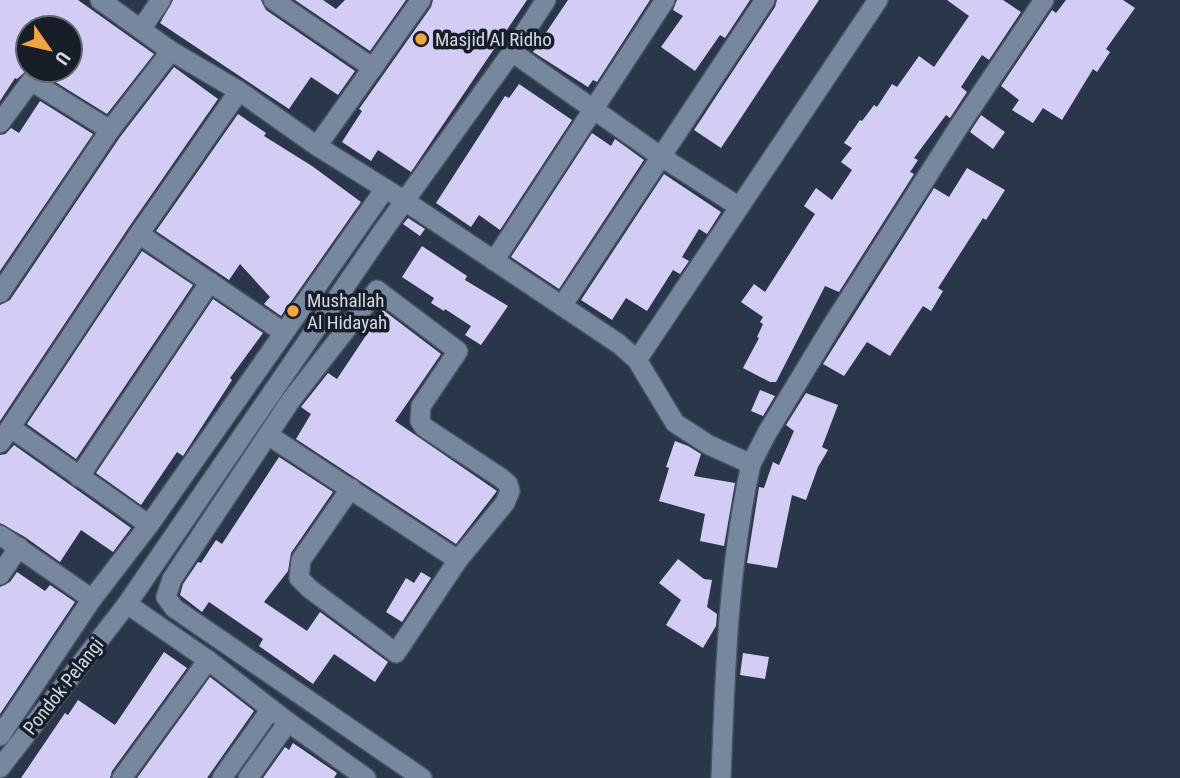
<svg xmlns="http://www.w3.org/2000/svg" width="1180" height="778" viewBox="0 0 1180 778" font-family="'Roboto Condensed',sans-serif">
<style>
.building{fill:#d3cdf5}
.lines{fill:none;stroke-linecap:round;stroke-linejoin:round}
.street-casing{stroke:#475263;stroke-width:22}
.street{stroke:#77879d;stroke-width:19}
.poi-dot{fill:#f1a540;stroke:#181e27;stroke-width:2.5}
.labels{text-anchor:middle;stroke-width:7;stroke-linejoin:round;paint-order:stroke}
.poi-label{font-size:19px;fill:#d1d9e6;stroke:#181e27;text-anchor:start}
.street-label{font-size:19px;fill:#d1d9e6;stroke:#181e27}
</style>
<rect width="100%" height="100%" fill="#2a374a"/>
<!-- building -->
<g class="building">
<polygon points="0,0 78,0 154,54 107,114 36,70 70,70 70,28 28,28 28,69 17,79 15,78 0,101"/>
<polygon points="173,0 261,0 266,10 355,71 338,95 311,77 289,109 160,23"/>
<polygon points="295,0 323,0 336,9 345,0 406,0 370,51"/>
<polygon points="433,0 527,0 411,172 378,150 371,161 342,142 362,111 359,109 431,7"/>
<polygon points="568,0 650,0 597,82 593,80 588,87 533,52"/>
<polygon points="677,0 750,0 725,38 720,35 695,71 661,47 683,16 673,10"/>
<polygon points="777,0 819,0 721,148 694,130 775,7"/>
<polygon points="947,0 1003,0 1021,12 989,60 982,55 961,87 967,92 950,118 946,115 914,158 918,160 910,172 914,174 839,292 825,286 776,382 770,382 743,368 759,338 757,337 763,324 760,322 763,317 741,302 754,284 765,292 815,214 804,206 816,188 832,200 852,170 841,162 852,148 844,143 860,120 862,121 874,105 877,107 892,84 897,87 919,56 934,67 969,16"/>
<polygon points="1066,0 1123,0 1135,8 1106,49 1110,52 1097,72 1093,69 1062,120 1043,108 1033,123 1012,110 1019,100 1001,86 1052,10 1056,13"/>
<polygon points="174,67 218,99 129,227 0,421 0,305 10,300 120,137"/>
<polygon points="519,84 572,120 500,230 479,215 471,227 436,203 505,96 509,98"/>
<polygon points="40,101 93,134 0,271 0,135 5,134 11,128 19,133"/>
<polygon points="238,114 266,133 264,136 312,166 361,202 281,316 264,304 270,297 240,264 229,280 156,231"/>
<polygon points="981,115 1005,132 993,149 970,132"/>
<polygon points="592,133 611,146 615,139 644,160 559,289 511,257"/>
<polygon points="967,168 1005,190 986,220 983,218 938,288 943,291 931,311 923,306 890,356 867,342 844,376 823,364 934,188 949,197"/>
<polygon points="664,174 721,212 707,234 699,229 682,257 689,261 680,274 673,270 647,311 626,298 612,320 581,300"/>
<polygon points="408,218 425,229 420,236 403,224"/>
<polygon points="422,246 467,276 465,280 508,306 481,345 465,335 471,326 445,309 444,311 431,303 434,298 402,277"/>
<polygon points="142,251 193,285 76,459 27,424"/>
<polygon points="213,299 263,333 230,378 232,380 183,456 177,452 141,505 96,473"/>
<polygon points="383,310 441,354 395,421 497,491 456,544 296,439 311,414 301,407 328,373 337,379"/>
<polygon points="760,390 775,396 763,416 751,411"/>
<polygon points="806,393 838,405 822,447 828,450 818,467 806,500 792,495 777,568 747,563 759,487 764,488 773,462 779,465 794,431 786,425"/>
<polygon points="675,441 688,446 701,454 694,476 735,483 724,546 700,541 705,514 659,501 669,468 666,467"/>
<polygon points="14,445 131,528 113,552 81,530 60,562 25,537 0,523 0,455 6,454"/>
<polygon points="279,457 333,492 291,553 288,571 264,602 307,631 320,612 388,662 375,682 334,654 313,684 259,646 263,639 209,602 202,612 180,595 183,584 198,562 201,563 216,540 222,544"/>
<polygon points="678,559 704,579 712,580 707,607 717,614 716,626 703,648 666,625 681,600 659,583"/>
<polygon points="17,572 45,591 50,585 75,602 0,714 0,587 10,582"/>
<polygon points="421,572 431,578 402,622 386,612 406,578 414,583"/>
<polygon points="164,652 187,668 112,771 110,778 21,778 65,713 68,715 78,700 115,725"/>
<polygon points="743,653 769,657 765,679 740,675"/>
<polygon points="210,677 254,711 207,778 137,778"/>
<polygon points="293,743 337,773 334,778 263,778 285,747 289,750"/>
</g>
<g class="lines">
<!-- street casing -->
<g class="street-casing">
<g id="street">
<polyline points="100,0 171,51 239,91 317,146 405,201 619,344 637,360 675,423 709,445 751,464 767,433 833,324 958,128 1044,0"/>
<polyline points="273,0 373,68"/>
<polyline points="141,29 161,0"/>
<polyline points="512,52 660,156 738,206"/>
<polyline points="0,123 31,81 110,130"/>
<polyline points="317,146 421,0"/>
<polyline points="139,234 283,332"/>
<polyline points="494,261 665,0"/>
<polyline points="0,293 110,130 171,51"/>
<polyline points="562,306 765,0"/>
<polyline points="637,360 878,0"/>
<polyline points="11,428 149,525"/>
<polyline points="268,435 458,560"/>
<polyline points="0,443 139,234 239,91"/>
<polyline points="79,477 210,282"/>
<polyline points="351,488 301,560 299,578 310,589 396,653 458,560 505,503 510,491 508,484 501,478 424,427 420,421 421,406 458,351 377,290 291,400 172,579 166,597 174,608 422,778"/>
<polyline points="0,535 92,599"/>
<polyline points="0,575 19,547"/>
<polyline points="127,604 208,660 288,722 366,778"/>
<polyline points="0,736 92,599 149,525 385,189"/>
<polyline points="0,768 127,604 383,231 512,52 546,0"/>
<polyline points="122,778 208,660"/>
<polyline points="222,778 271,709"/>
<polyline points="248,778 288,722"/>
<path d="M721,778C725,673 728,567 751,464"/>
</g>
</g>
<!-- street -->
<use href="#street" class="street"/>
</g>
<!-- markers -->
<g class="poi-dot">
<circle cx="421" cy="39" r="7"/>
<circle cx="293" cy="311" r="7"/>
</g>
<g class="labels">
<!-- poi labels -->
<g class="poi-label">
<text x="435" y="46">Masjid Al Ridho</text>
<text x="307" y="307">Mushallah<tspan x="307" dy="22">Al Hidayah</tspan></text>
</g>
<!-- street labels -->
<g class="street-label">
<text transform="translate(63 686) rotate(-52)" y="7">Pondok Pelangi</text>
</g>
</g>
<!-- north arrow -->
<g transform="translate(49 49) rotate(124)"><circle r="33" fill="#181e27" stroke="#626973" stroke-width="2"/>
<path d="M0-5L12 26L0 18L-12 26Z" fill="#f1a540"/>
<text y="-10" font-size="19" font-weight="bold" text-anchor="middle" fill="#d1d9e6">U</text>
</g>
</svg>
